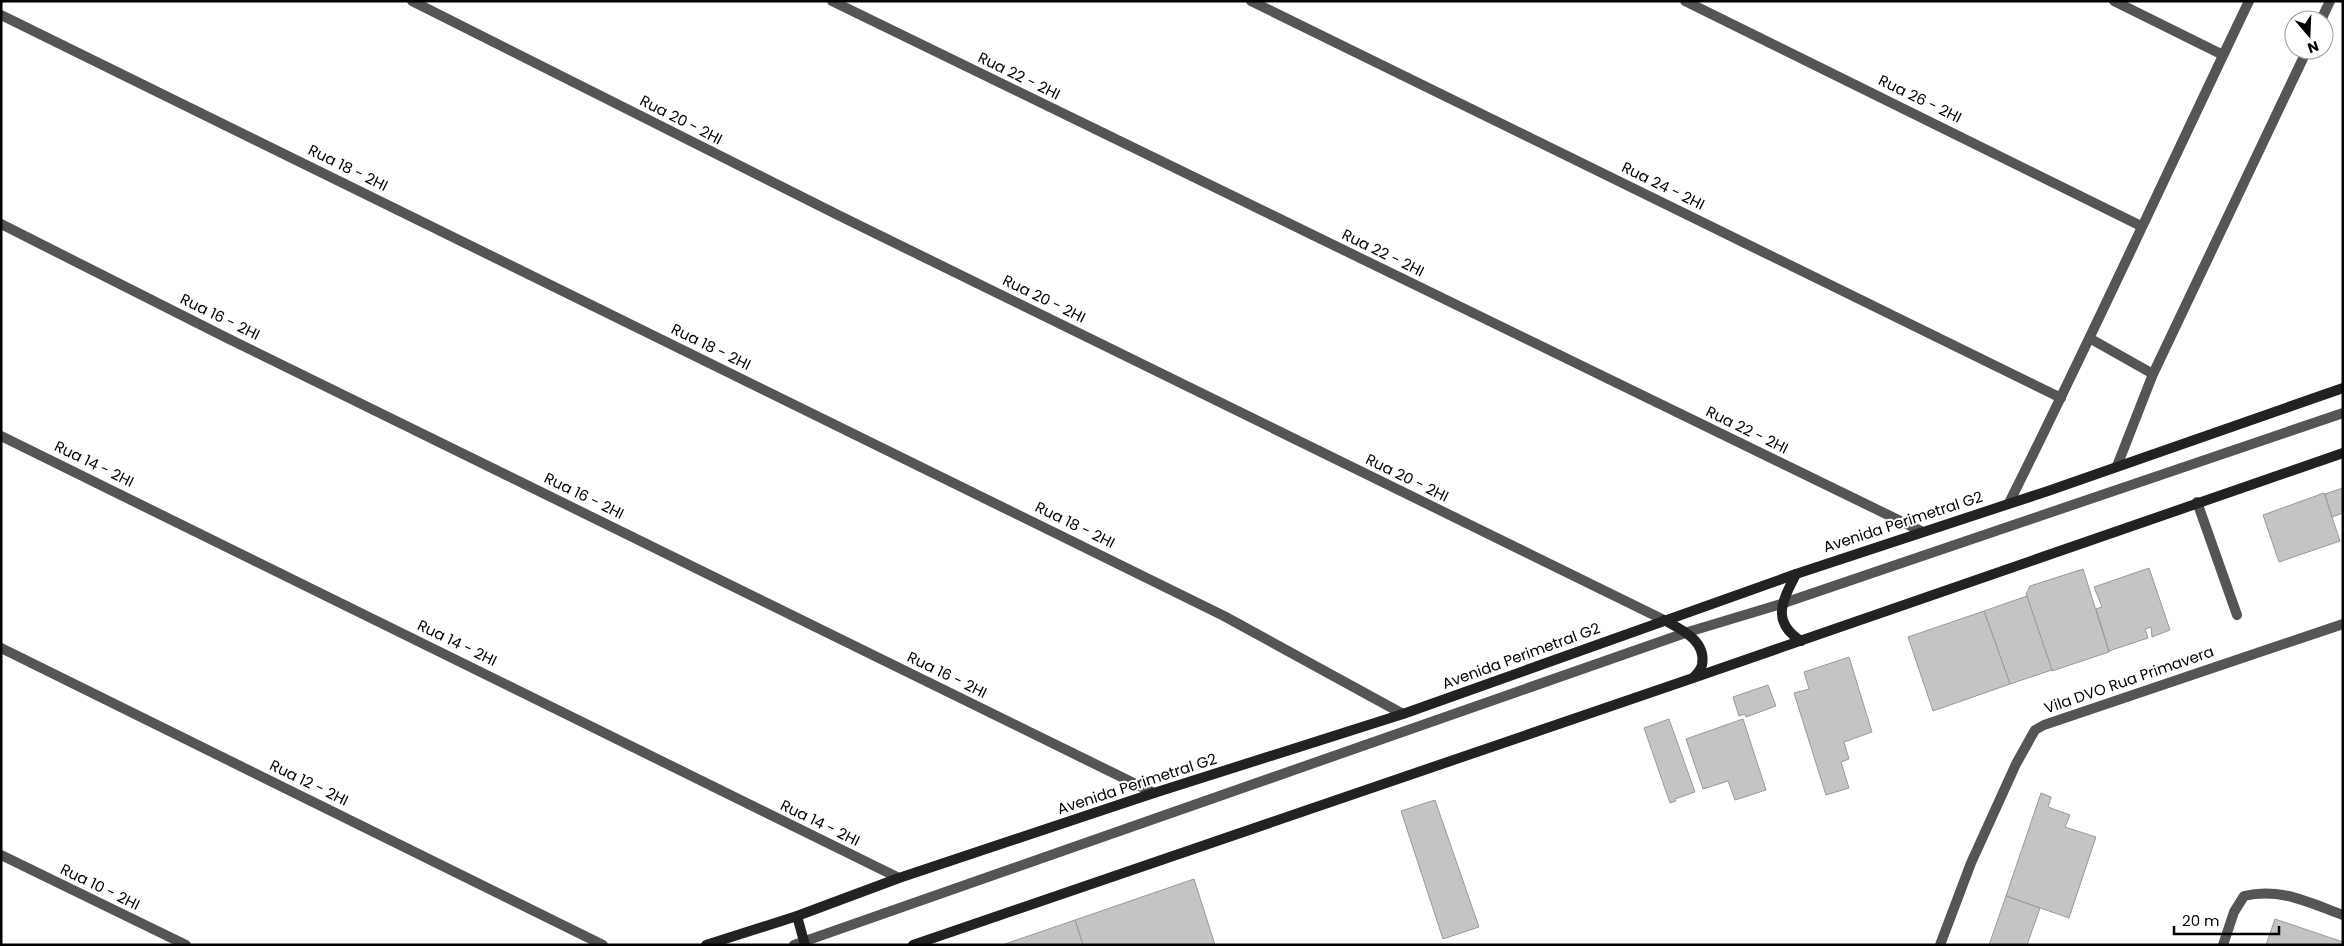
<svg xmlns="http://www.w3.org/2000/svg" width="2344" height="946" viewBox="0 0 2344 946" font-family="Poppins,sans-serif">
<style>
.building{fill:#c4c4c4;stroke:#999}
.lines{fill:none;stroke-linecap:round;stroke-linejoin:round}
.lane{stroke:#555;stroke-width:10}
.street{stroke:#555;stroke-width:10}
.secondary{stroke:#222;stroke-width:10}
.labels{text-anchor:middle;stroke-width:4;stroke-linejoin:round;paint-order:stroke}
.street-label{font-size:15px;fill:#000;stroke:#fff}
</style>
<rect width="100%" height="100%" fill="#fff"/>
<!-- building -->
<g class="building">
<polygon points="2343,488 2343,513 2332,517 2325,494"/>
<polygon points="2324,493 2340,541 2279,562 2263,515"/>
<polygon points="2149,568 2170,630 2152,637 2151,627 2145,629 2148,638 2109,651 2096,609 2102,607 2094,587"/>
<polygon points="2083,569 2109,652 2052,671 2026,594 2030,586"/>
<polygon points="2027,596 2052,670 2010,684 1984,611"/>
<polygon points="1984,611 2010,684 1933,711 1908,637"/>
<polygon points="1849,657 1872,732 1844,742 1849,759 1841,762 1849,788 1826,795 1794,693 1809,689 1804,672"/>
<polygon points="1768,685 1776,706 1746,717 1745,714 1739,716 1733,697"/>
<polygon points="1669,719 1695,792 1675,799 1676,801 1670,803 1644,728"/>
<polygon points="1743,719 1766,790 1735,800 1728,781 1703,789 1686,739"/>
<polygon points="2041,793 2051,797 2048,807 2070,815 2065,827 2096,837 2069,918 2006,896"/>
<polygon points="1435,800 1479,927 1443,939 1401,811"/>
<polygon points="1194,879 1215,945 1083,945 1075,920"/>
<polygon points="2006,896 2040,908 2027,945 1989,945"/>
<polygon points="2275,919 2343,942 2343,945 2266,945"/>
<polygon points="1075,920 1083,945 1002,945"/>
</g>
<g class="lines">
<!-- lane -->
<polyline class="lane" points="2197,502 2237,615"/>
<!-- street -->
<g class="street">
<polyline points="412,1 840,216 1664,620"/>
<polyline points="832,1 1921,531"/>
<polyline points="1251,1 2061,398"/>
<polyline points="1685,1 2141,226"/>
<polyline points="2114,1 2223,55"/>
<polyline points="1,15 1224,616 1403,714"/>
<polyline points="2321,20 2330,1"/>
<polyline points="1,224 225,337 1154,793"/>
<polyline points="2091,339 2153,374"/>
<polyline points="1,436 899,878"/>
<polyline points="2117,466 2153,374 2307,50"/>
<path d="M2009,503C2092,337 2169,168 2249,1"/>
<polyline points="1,648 603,945"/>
<polyline points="1,855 186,945"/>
<polyline points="794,945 1688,632 1781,604 2343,413"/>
<polyline points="1940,945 1971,863 2016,764 2035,730 2044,725 2343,624"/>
<path d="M2223,945L2234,912L2244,896C2280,887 2310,903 2343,915"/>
</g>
<!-- secondary -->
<g class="secondary">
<path d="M1796,574C1783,600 1770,621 1801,641"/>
<path d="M1664,620C1681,629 1707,641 1702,665C1701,669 1696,675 1693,678"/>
<polyline points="797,916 805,945"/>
<polyline points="706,945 797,916 899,878 1154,793 1403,714 1796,574 2048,491 2343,388"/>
<polyline points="913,945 1693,678 2343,453"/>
</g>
</g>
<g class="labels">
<!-- street labels -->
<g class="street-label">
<text transform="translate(1019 76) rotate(26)" y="5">Rua 22 - 2HI</text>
<text transform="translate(1920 99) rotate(26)" y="5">Rua 26 - 2HI</text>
<text transform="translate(681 120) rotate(27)" y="5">Rua 20 - 2HI</text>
<text transform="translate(348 168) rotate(26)" y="5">Rua 18 - 2HI</text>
<text transform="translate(1663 186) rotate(26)" y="5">Rua 24 - 2HI</text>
<text transform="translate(1383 253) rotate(26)" y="5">Rua 22 - 2HI</text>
<text transform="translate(1044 299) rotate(26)" y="5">Rua 20 - 2HI</text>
<text transform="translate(220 317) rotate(26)" y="5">Rua 16 - 2HI</text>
<text transform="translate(711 347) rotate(26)" y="5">Rua 18 - 2HI</text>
<text transform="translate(1747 430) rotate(26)" y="5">Rua 22 - 2HI</text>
<text transform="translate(94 464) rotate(26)" y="5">Rua 14 - 2HI</text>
<text transform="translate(1407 478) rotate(26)" y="5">Rua 20 - 2HI</text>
<text transform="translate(584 496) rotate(26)" y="5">Rua 16 - 2HI</text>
<text transform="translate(1903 522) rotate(-18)" y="5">Avenida Perimetral G2</text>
<text transform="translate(1075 525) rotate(26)" y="5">Rua 18 - 2HI</text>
<text transform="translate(457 643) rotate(26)" y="5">Rua 14 - 2HI</text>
<text transform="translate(1521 656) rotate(-20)" y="5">Avenida Perimetral G2</text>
<text transform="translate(947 675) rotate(26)" y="5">Rua 16 - 2HI</text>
<text transform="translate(2129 680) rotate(-19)" y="5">Vila DVO Rua Primavera</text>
<text transform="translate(309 783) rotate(26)" y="5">Rua 12 - 2HI</text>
<text transform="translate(1137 784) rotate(-18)" y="5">Avenida Perimetral G2</text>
<text transform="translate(820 823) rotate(26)" y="5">Rua 14 - 2HI</text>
<text transform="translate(100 887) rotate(26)" y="5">Rua 10 - 2HI</text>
</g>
</g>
<!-- border -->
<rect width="2344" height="946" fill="none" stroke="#000000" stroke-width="5"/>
<!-- north arrow -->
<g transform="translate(2309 35) rotate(161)"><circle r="24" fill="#ffffff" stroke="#999999"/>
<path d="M0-4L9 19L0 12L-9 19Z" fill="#000000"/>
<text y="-8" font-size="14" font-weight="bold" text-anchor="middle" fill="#000000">N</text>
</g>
<!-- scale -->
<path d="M2174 926v8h105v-8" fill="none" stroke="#000000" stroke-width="2.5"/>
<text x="2182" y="926" font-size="15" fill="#000000" stroke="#ffffff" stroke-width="4" paint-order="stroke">20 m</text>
</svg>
